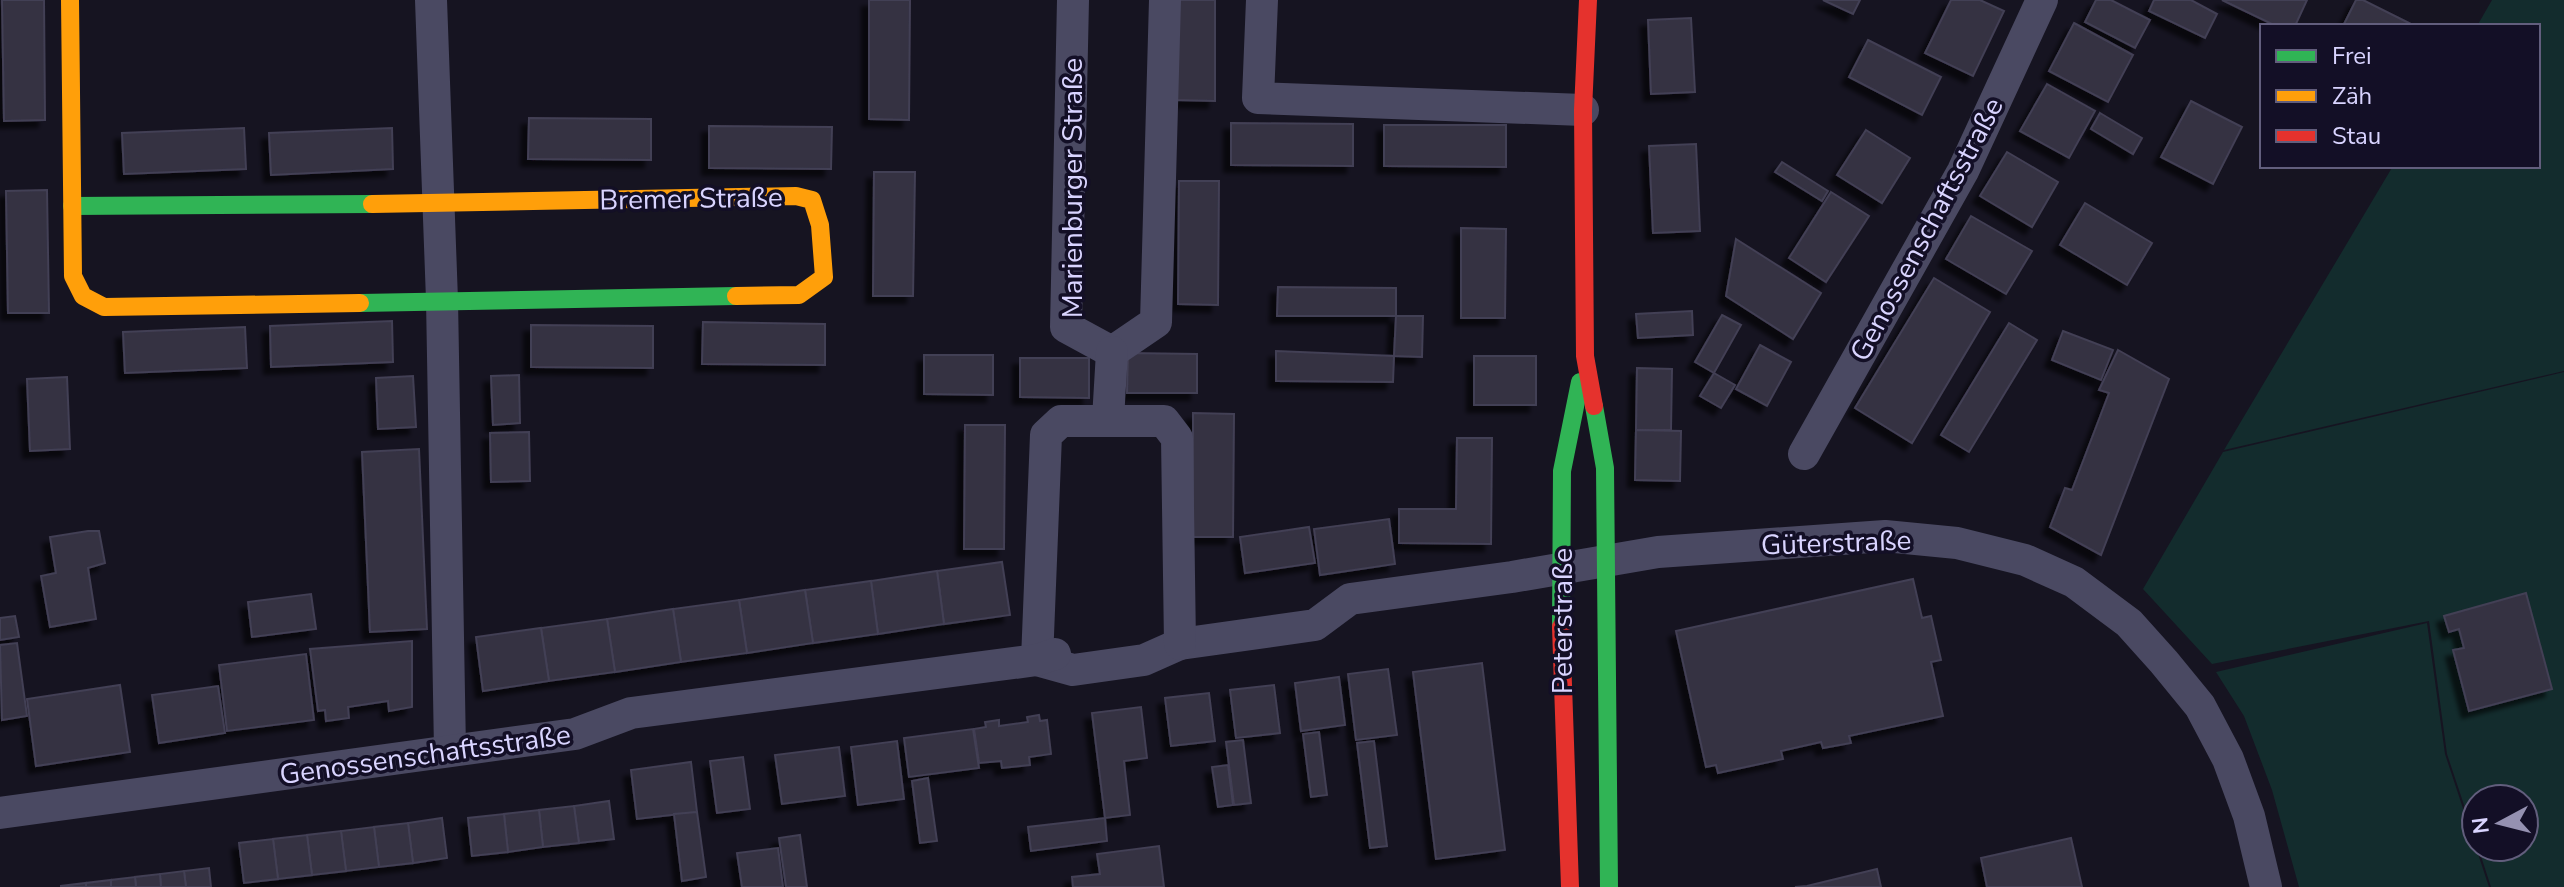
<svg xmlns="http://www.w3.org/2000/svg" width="2564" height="887" viewBox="0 0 2564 887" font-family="'Nunito Sans',sans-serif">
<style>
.green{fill:#132c2d}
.building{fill:#343243;stroke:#433f54;stroke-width:2;filter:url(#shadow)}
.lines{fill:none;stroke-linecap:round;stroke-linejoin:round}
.street{stroke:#4a4962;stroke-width:32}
.fast{stroke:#30b455;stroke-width:18}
.slow{stroke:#ff9f0a;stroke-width:18}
.jam{stroke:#e5322d;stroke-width:18}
.labels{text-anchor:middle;stroke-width:7;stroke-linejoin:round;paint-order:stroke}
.street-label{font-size:28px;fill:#d9d4ff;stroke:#130f26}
</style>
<defs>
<filter id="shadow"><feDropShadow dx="-7" dy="7" stdDeviation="2" flood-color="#0009"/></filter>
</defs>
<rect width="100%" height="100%" fill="#161421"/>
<!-- green -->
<g class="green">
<polygon points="2492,0 2564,0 2564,371 2224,450 2393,166 2538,166 2538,26 2477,26"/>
<polygon points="2564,372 2564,887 2491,887 2478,847 2524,847 2524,799 2476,799 2476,841 2447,754 2429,621 2212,664 2143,589 2223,452"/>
<polygon points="2427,623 2445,754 2489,887 2299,887 2272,790 2244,716 2216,672"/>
</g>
<!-- building -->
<g class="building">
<polygon points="2,0 44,0 45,120 4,121"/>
<polygon points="869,0 910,0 909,120 869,119"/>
<polygon points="1175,0 1215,0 1215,101 1174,100"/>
<polygon points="1823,0 1860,0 1853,14"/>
<polygon points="1951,0 1980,0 2004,11 1973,76 1925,53"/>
<polygon points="2096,0 2111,0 2150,20 2135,48 2085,22"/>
<polygon points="2154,0 2191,0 2217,14 2205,38 2149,11"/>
<polygon points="2222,0 2307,0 2295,26 2276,26"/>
<polygon points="2356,0 2363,0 2411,24 2343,26"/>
<polygon points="1691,18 1695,92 1651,94 1648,20"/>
<polygon points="2074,23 2133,55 2108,102 2049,71"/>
<polygon points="1868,40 1941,77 1922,115 1849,77"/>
<polygon points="2047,84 2095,111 2069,158 2020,131"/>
<polygon points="2191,101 2242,127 2213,184 2161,157"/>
<polygon points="2100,113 2142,138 2133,154 2091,129"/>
<polygon points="529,118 651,119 651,160 528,159"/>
<polygon points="1231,123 1353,124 1353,166 1231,165"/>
<polygon points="1384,125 1506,125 1506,167 1384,166"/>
<polygon points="709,126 832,127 831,169 709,168"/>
<polygon points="244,128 246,169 124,174 122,133"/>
<polygon points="392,128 393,169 271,175 269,133"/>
<polygon points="1866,130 1910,158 1882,203 1837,175"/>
<polygon points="1696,144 1700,231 1653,233 1649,146"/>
<polygon points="2007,152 2058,182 2032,227 1980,196"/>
<polygon points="1782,162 1828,191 1822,201 1775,172"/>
<polygon points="874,172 915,172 913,296 873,296"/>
<polygon points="1179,181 1219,181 1218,305 1178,304"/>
<polygon points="47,190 49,313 8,313 6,191"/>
<polygon points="1831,192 1869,216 1826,282 1789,258"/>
<polygon points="2085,203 2152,243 2127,285 2060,245"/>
<polygon points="1971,216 2032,251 2006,294 1946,259"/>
<polygon points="1461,228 1506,229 1505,318 1461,318"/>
<polygon points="1736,239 1821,293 1793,339 1726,296"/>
<polygon points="1934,278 1990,312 1912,443 1855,408"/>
<polygon points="1278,287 1396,288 1396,316 1277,316"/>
<polygon points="1692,311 1693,335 1638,338 1636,314"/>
<polygon points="1722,315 1741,325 1714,373 1695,362"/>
<polygon points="1396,316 1423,316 1422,357 1394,356"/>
<polygon points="392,321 393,362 271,367 270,326"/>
<polygon points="703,322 825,324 825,365 702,364"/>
<polygon points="2009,323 2037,340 1969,452 1941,435"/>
<polygon points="531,325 653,326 653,368 531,367"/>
<polygon points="245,327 247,368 125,373 123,332"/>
<polygon points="2063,331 2113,350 2101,380 2052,360"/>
<polygon points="1760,345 1791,362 1767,406 1736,389"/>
<polygon points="2118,350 2169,379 2101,555 2050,527 2065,488 2072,490 2109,393 2099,390"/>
<polygon points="1276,351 1394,356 1393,382 1276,381"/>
<polygon points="1128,353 1197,354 1197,393 1127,393"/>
<polygon points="924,355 993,355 993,395 924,394"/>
<rect x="1474" y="356" width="62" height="49"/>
<polygon points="1020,358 1089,358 1089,398 1020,397"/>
<polygon points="1637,368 1672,369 1671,430 1636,430"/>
<polygon points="1714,373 1735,385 1721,408 1700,396"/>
<polygon points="519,375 520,423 493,425 491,376"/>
<polygon points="413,376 416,427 378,429 376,378"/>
<polygon points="67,377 70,449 30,451 27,379"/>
<polygon points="1193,413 1234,414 1233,537 1193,537"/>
<polygon points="965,425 1005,425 1004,549 964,549"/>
<polygon points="1636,430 1681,431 1680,481 1635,480"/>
<polygon points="529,432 530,481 491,482 490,433"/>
<polygon points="1457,438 1492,438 1491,544 1399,543 1399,509 1456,509"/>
<polygon points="419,449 427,629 370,632 362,452"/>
<polygon points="1389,519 1395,564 1320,575 1314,529"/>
<polygon points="1309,527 1315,563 1245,573 1240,537"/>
<polygon points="88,531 99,531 105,563 88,568 96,619 50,627 41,576 56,573 50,537"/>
<polygon points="1002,562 1010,615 944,624 937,571"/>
<polygon points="937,571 944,624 878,634 871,581"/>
<polygon points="1913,579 1922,618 1931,616 1941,660 1931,662 1943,716 1849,736 1851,743 1823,748 1821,742 1781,751 1783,759 1718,773 1716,765 1706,767 1676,631"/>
<polygon points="871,581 878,634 813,643 805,590"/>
<polygon points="805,590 813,643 747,653 739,600"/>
<polygon points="2526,593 2552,689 2469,711 2453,650 2464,648 2459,629 2449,632 2444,616"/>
<polygon points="311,594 316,629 252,637 248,602"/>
<polygon points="739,600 747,653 681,662 673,609"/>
<polygon points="673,609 681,662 615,672 607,619"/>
<polygon points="15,616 19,637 0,640 0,618"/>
<polygon points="607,619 615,672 549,681 541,628"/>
<polygon points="541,628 549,681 483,691 476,637"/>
<polygon points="412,641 412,707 389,711 388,701 348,707 349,718 326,721 325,710 318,711 310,649"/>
<polygon points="17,643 27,716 2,720 0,645"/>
<polygon points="306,654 314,720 227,731 219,665"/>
<polygon points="1482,663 1505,850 1436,859 1413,672"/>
<polygon points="1388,669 1397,735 1356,740 1348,674"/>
<polygon points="1339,677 1345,725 1301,731 1295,683"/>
<polygon points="120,685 130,752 36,766 27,699"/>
<polygon points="1274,685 1280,733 1236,738 1230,690"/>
<polygon points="218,686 225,733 159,743 152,695"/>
<polygon points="1209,693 1215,741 1171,746 1165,698"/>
<polygon points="1141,707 1147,758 1124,761 1130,815 1105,818 1092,713"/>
<polygon points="1039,715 1040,721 1047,720 1051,754 1029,757 1030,765 1002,768 1001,761 979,763 974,729 986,727 985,722 999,720 999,726 1028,722 1027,717"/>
<polygon points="973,729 979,768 909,777 904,738"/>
<polygon points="1319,732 1327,795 1311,797 1303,734"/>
<polygon points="1243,740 1251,803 1234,805 1226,742"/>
<polygon points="897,741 904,799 858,805 851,747"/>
<polygon points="1374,741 1387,846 1370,848 1357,743"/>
<polygon points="839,747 845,796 782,804 775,755"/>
<polygon points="743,757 750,809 717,813 710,761"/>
<polygon points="691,762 697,812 637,819 631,770"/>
<polygon points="1228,765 1233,805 1218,807 1212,767"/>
<polygon points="928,778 937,841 920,843 912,781"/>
<polygon points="609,801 614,839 579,843 574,806"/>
<polygon points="574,806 579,843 543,847 539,810"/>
<polygon points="539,810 543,847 508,852 504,814"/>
<polygon points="697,812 706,877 682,881 674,814"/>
<polygon points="504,814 508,852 472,856 468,818"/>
<polygon points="442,818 447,858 413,863 408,823"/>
<polygon points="1105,818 1107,841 1031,851 1028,827"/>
<polygon points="408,823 413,863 379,867 374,827"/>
<polygon points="374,827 379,867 346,871 341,831"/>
<polygon points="341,831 346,871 312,875 307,835"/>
<polygon points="307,835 312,875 278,879 273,839"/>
<polygon points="800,835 807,887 786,887 779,838"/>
<polygon points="2071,838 2082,887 1987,887 1981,858"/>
<polygon points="273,839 278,879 244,883 239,843"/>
<polygon points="1159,846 1164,887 1073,887 1072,877 1100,874 1097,854"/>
<polygon points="778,848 783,887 742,887 737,853"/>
<polygon points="209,868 211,887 186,887 184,871"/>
<polygon points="1877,869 1881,887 1795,887 1807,886"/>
<polygon points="184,871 186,887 161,887 160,874"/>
<polygon points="160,874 161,887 136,887 135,877"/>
<polygon points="135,877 136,887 111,887 111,880"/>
<polygon points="111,880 111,887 86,887 86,883"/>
<polygon points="86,883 86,887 61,887 61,886"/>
</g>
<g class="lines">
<!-- street -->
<g class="street">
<polyline points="431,0 442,300 450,750"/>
<polyline points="1073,0 1066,327 1112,352 1156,322 1165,0"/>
<polyline points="1262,0 1258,98 1583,110"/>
<polyline points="1108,419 1112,352"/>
<polyline points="1804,454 1963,171 2042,0"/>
<polyline points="1037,660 1073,670 1144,660 1180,644 1315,625 1350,599 1512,577 1658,552 1885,536 1957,543 2025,560 2074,582 2129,623 2164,662 2200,706 2228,759 2249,816 2266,887"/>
<polyline points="1037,660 1046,435 1061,421 1164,421 1177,438 1180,644"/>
<polyline points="0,813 575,734 631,713 1037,660 1055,654"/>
</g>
<!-- fast -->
<g class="fast">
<polyline points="72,206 372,204"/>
<polyline points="360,303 736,296"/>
<polyline points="1594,406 1605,468 1609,887"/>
<polyline points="1561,627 1562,471 1580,382"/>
</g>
<!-- slow -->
<g class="slow">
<polyline points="70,0 73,276 83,296 104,307 360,303"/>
<polyline points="372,204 796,196 812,200 820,225 824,277 799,295 736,296"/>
</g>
<!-- jam -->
<g class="jam">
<polyline points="1588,0 1583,110 1585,356 1594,406"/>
<polyline points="1561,627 1570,887"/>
</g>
</g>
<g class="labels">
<!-- street labels -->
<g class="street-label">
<text transform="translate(1072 188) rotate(-90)" y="10">Marienburger Straße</text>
<text transform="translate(691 198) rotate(-1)" y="10">Bremer Straße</text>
<text transform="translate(1926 229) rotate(-62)" y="10">Genossenschaftsstraße</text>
<text transform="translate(1836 542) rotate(-2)" y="10">Güterstraße</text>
<text transform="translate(1562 621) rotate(-90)" y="10">Peterstraße</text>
<text transform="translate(425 754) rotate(-8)" y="10">Genossenschaftsstraße</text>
</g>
</g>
<!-- legend -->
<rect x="2260" y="24" width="280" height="144" fill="#130f26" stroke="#625e7d" stroke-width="2"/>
<rect x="2276" y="50" width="40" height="12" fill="#30b455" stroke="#625e7d" stroke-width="2"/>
<text x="2332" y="64" font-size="24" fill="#d9d4ff">Frei</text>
<rect x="2276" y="90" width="40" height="12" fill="#ff9f0a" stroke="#625e7d" stroke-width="2"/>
<text x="2332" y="104" font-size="24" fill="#d9d4ff">Zäh</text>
<rect x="2276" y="130" width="40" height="12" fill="#e5322d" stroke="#625e7d" stroke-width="2"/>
<text x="2332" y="144" font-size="24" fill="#d9d4ff">Stau</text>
<!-- north arrow -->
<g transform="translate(2500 823) rotate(263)"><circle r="38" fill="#130f26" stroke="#625e7d" stroke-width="2"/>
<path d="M0-6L14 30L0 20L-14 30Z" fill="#9591b1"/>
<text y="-12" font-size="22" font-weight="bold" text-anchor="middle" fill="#d9d4ff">N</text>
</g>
</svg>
